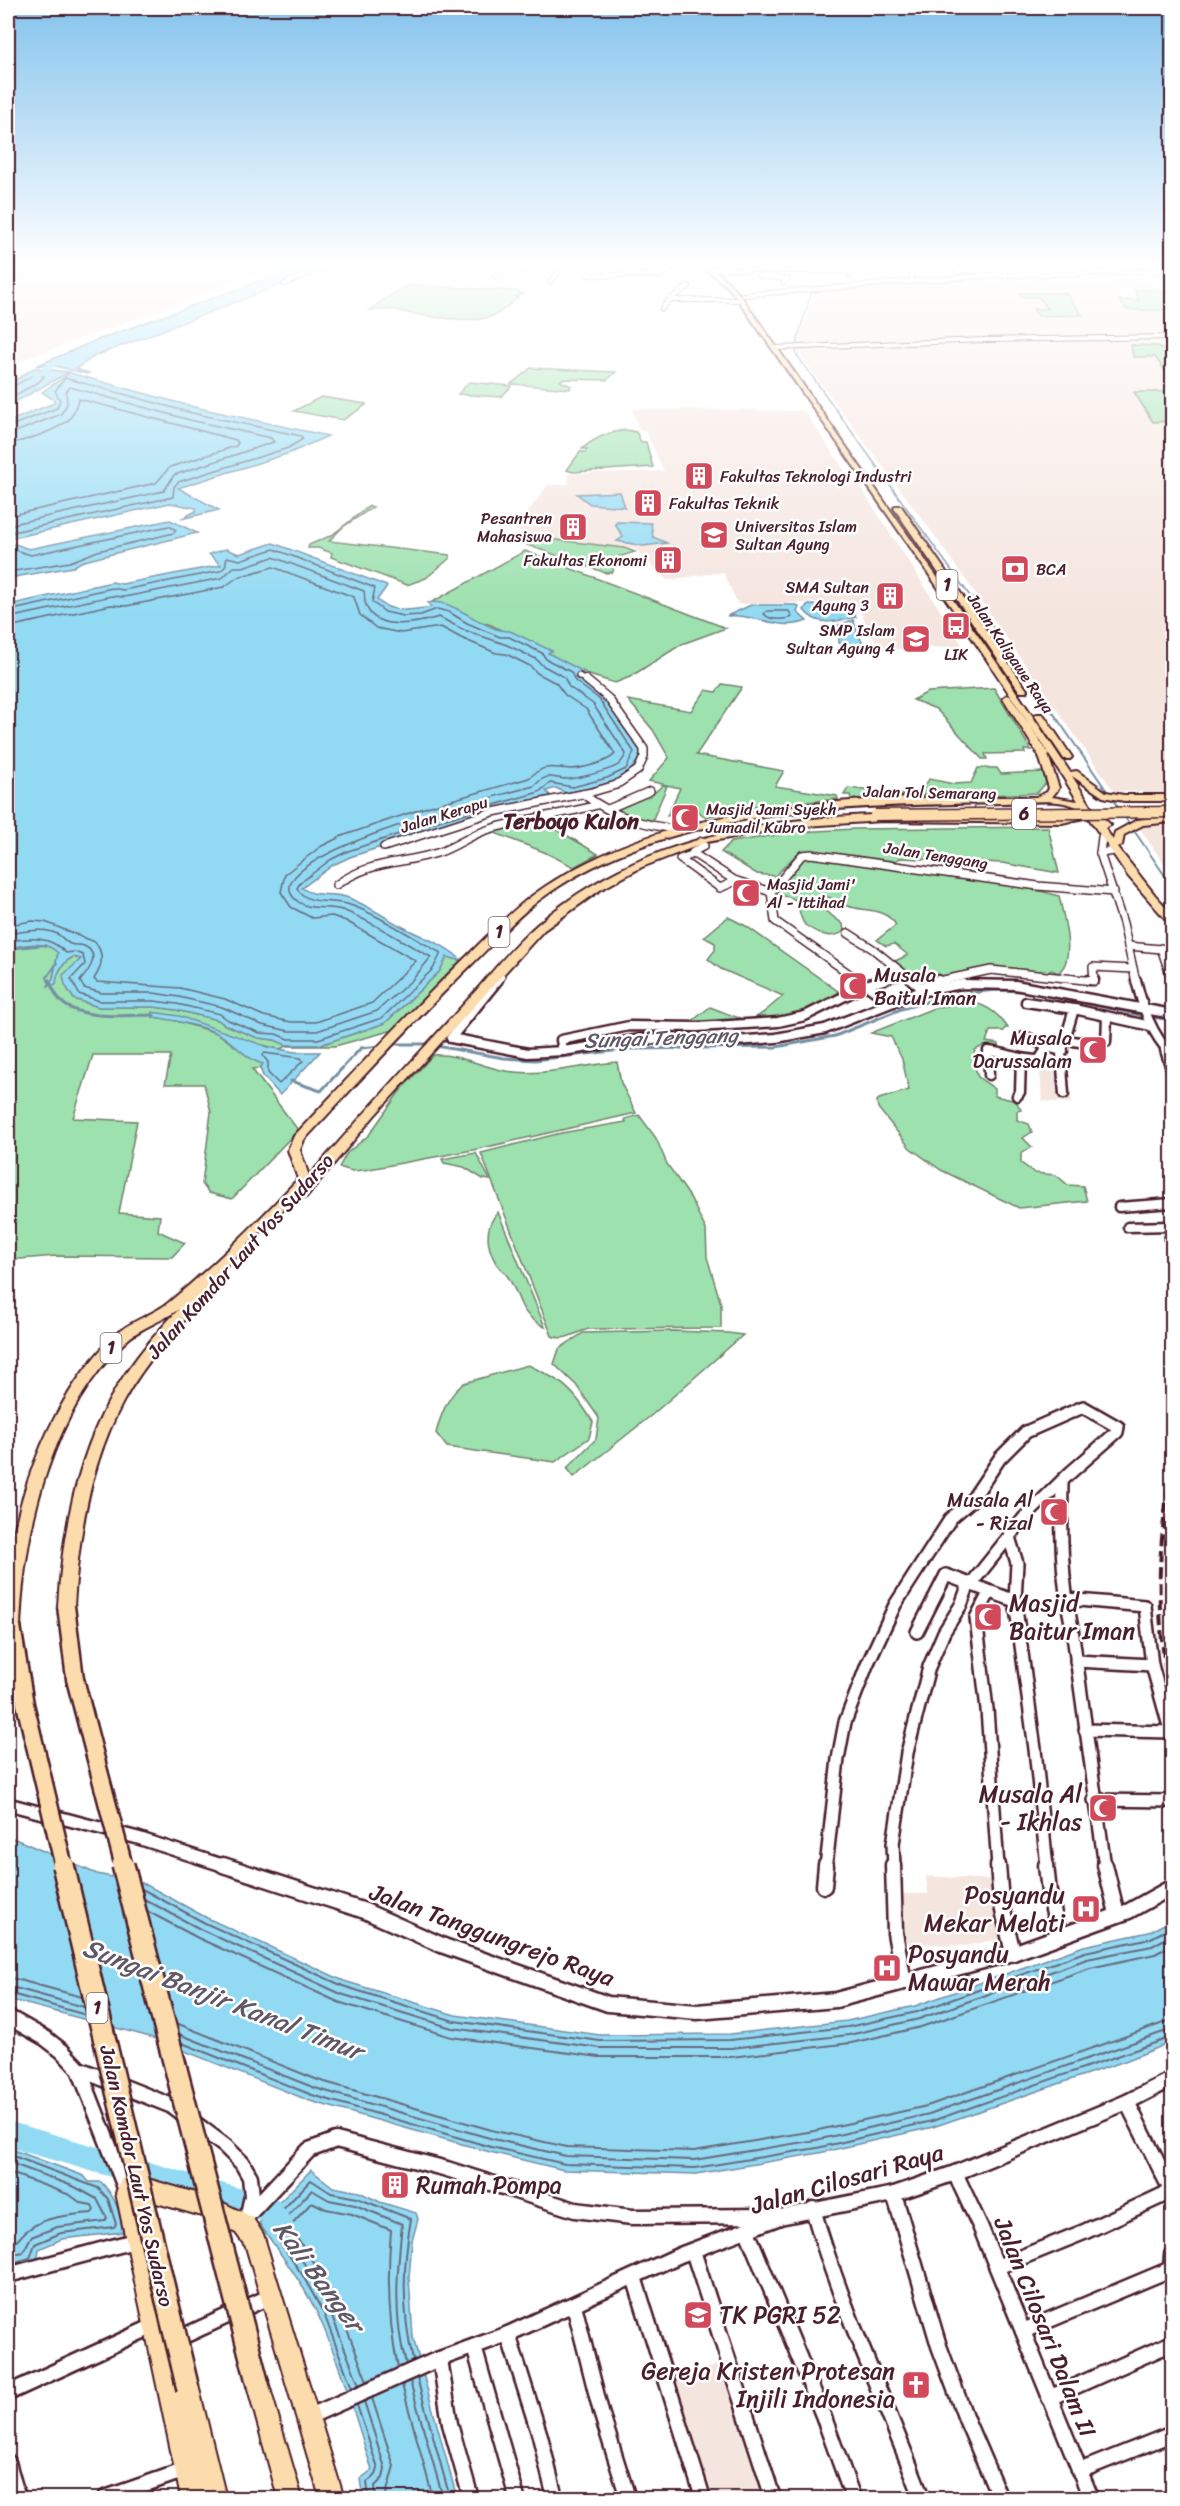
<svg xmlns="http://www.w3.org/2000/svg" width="1180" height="2506" viewBox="0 0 1180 2506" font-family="Sriracha,sans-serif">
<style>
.built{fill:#f5e5df}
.green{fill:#9ce1ae;stroke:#73806c;stroke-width:1.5}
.water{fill:#92daf4;stroke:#758fa4;stroke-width:1.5}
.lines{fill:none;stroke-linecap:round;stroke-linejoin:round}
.shore-far1{stroke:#676a7b;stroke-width:1.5}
.shore{stroke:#676a7b;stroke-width:2}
.stream-far2{stroke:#758fa4;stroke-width:1.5}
.stream-far1{stroke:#758fa4;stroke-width:2}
.stream{stroke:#758fa4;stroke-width:3}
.river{fill:#92daf4;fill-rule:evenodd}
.minor-far5-casing{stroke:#4a1f2b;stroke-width:6}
.minor-far4-casing{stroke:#4a1f2b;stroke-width:8}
.minor-far3-casing{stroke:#4a1f2b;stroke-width:10}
.minor-far2-casing{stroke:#4a1f2b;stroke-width:13}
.minor-far1-casing{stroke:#4a1f2b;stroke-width:16}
.minor-casing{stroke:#4a1f2b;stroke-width:19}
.highway-casing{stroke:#4a1f2b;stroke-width:4}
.minor-far5{stroke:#fff;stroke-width:4}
.minor-far4{stroke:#fff;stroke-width:5}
.minor-far3{stroke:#fff;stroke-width:7}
.minor-far2{stroke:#fff;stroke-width:8}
.minor-far1{stroke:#fff;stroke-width:11}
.minor{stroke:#fff;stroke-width:14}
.highway{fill:#fcdcac;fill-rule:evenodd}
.rail{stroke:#4a1f2b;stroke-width:4;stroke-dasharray:11 5;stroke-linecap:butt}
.highway-bridge-far2-casing{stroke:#4a1f2b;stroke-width:13;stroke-linecap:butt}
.highway-bridge-far1-casing{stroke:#4a1f2b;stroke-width:21;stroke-linecap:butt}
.highway-bridge-casing{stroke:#4a1f2b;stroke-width:26;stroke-linecap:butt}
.highway-bridge-far2{stroke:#fcdcac;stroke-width:10}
.highway-bridge-far1{stroke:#fcdcac;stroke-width:16}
.highway-bridge{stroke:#fcdcac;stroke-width:21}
.labels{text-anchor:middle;stroke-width:5;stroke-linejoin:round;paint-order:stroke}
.far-poi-label{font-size:16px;fill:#4a1f2b;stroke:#fff;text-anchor:start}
.far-street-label{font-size:16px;fill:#4a1f2b;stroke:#fff}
.shield{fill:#fff;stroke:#80626b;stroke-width:1.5}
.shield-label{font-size:18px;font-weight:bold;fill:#4a1f2b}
.poi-label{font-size:20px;fill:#4a1f2b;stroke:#fff;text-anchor:end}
.street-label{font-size:20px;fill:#4a1f2b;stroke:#fff}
.water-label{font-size:21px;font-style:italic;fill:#605767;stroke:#fff}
.far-district-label{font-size:22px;font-weight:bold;fill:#4a1f2b;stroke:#fff}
.near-poi-label{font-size:24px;fill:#4a1f2b;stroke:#fff;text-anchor:start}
.near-street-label{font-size:24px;fill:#4a1f2b;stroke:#fff}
.near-water-label{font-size:26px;font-style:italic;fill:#605767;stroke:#fff}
</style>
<rect width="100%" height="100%" fill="#fff"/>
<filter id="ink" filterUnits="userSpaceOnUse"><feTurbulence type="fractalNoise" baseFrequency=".0167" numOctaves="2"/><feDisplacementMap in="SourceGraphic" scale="12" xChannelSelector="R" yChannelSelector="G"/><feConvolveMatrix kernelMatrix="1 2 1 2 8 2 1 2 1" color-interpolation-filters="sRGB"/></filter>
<g filter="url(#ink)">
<!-- built -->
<g class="built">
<polygon points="23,263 289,263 8,365 8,270"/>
<polygon points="1142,273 1156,289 1117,289 1126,303 1172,302 1172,336 1160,337 1163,345 1131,345 1155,357 1172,380 1172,392 1135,392 1172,421 1172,793 1114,791 932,532 796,350 797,336 805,324 811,298 816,292 985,277"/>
<polygon points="632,409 804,411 847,474 830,474 836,486 859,485 963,646 880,650 855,602 738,604 723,572 667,580 635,549 561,540 514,530 548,485 569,484 568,474 664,471 646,432 639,429"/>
<polygon points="1172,824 1172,875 1138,826"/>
<polygon points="1040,1071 1065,1073 1065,1076 1068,1076 1072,1103 1042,1101"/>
<polygon points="926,1876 993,1880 1005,1938 964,1946 903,1942 897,1894 928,1894"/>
<polygon points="726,2362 768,2494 754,2498 704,2498 670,2381"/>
</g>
<!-- green -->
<g class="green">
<path d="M412,285L516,291L524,294L515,297L518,298C511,303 503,311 495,315C474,325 431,316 407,313L398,310H369L403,287Z"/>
<polygon points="1134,290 1168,290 1172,294 1172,310 1127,310 1118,300 1139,300"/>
<polygon points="1019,293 1066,293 1082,315 1038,316 1033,309 1048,309 1039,297 1021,297"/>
<polygon points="1131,345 1159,346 1161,349 1172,349 1172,380 1155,357 1133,357"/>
<polygon points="531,368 613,372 616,372 607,380 562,379 560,381 571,386 570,389 511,384"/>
<polygon points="469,382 512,386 501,397 458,394"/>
<polygon points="1134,392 1172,392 1172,421 1153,422"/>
<polygon points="321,397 366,404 366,405 343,420 294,411"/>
<path d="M626,430L636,432L641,442H646L653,467L573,472L567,470L580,452H586L587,449H582C594,438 610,432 626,430Z"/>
<polygon points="369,506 373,507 343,527 329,541 450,555 450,558 426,578 407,585 331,557 332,553 318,548 308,548 309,545 332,535"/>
<polygon points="531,537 624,548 635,552 615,558 613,572 606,573 527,545 526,541"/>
<polygon points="525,551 726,628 682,644 630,677 615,683 589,675 491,625 469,618 454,608 432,602"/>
<polygon points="722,684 742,687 696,755 784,771 775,786 837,796 838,799 746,808 705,817 696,809 667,816 680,788 649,781 669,758 653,730 628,700 691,711 706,690 716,692"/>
<polygon points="994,688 1031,750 1024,750 1025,753 985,754 987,759 982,759 936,709 913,700 928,692"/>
<polygon points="978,768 997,768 1001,774 1043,772 1046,783 1037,793 964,796 963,793 851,799 850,795 844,795 848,788 906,795 909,791 921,793 929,779 954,784 971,783"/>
<polygon points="663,785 667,786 652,821 647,819 642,821 615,810 655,792"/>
<polygon points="541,820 598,854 574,867 544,852 495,833 495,830"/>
<polygon points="1048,827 1059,873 1002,863 900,858 893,862 799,852 775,876 757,874 721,852 731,842 797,832 855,829"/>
<path d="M805,855C857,860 908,871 960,879C994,884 1027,886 1059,896C1063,915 1077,960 1058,973L1052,970L1043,974C998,973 964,969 920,984L895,961L908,955L894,944L886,946L877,940L896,925C884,907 866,912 847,906C839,903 833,898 824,896L819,899L826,906L824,910L843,924L844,931C831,941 817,933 805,925C792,906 809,898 775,895L771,888Z"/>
<path d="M728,917L746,926L842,994L803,1013L762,1021L687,1025L710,1007C754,1023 747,1027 783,996L721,969L708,959L715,950V943L704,937Z"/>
<path d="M37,944L53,947L58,952L53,978L49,985L66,961L73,957L81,959L73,969L66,985L74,999L99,1007H154L176,1010L218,1020L225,1025L258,1038L275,1040L287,1045H320L385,1023L439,972L447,956L462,961L397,1029L335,1046H287L280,1049C236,1041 197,1019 152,1013L153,1017L170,1019L217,1033L257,1062L264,1064L260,1068L252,1069L298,1130L232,1199L209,1193L202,1184L211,1112L204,1084H165L171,1055H93L73,1118L137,1121L119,1213L160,1216L158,1231L185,1243L172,1257L56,1256L8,1260V948Z"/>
<path d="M967,1002C985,1003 998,1013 1008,1028H1005L1004,1031H990L986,1042L999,1044V1047L983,1046L975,1050L973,1060L978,1077L995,1089V1096L1016,1101L1021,1110L1017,1111V1120L1029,1124L1032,1132L1023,1138L1032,1147L1021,1153V1163L1035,1173L1056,1175L1068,1185L1083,1186L1087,1201L1019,1208L941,1170L910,1148L878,1108L877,1101L879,1099L909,1090L902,1059L891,1037L871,1033L934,1008Z"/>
<path d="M433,1055C457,1053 482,1067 506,1071C544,1077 580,1065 617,1062L621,1083L636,1113L478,1149L364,1170L352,1171L339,1167L347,1153L369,1135L400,1091Z"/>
<path d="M639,1115L656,1138L667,1164L690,1197L706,1230L707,1257L721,1304V1328L589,1329C576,1332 564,1342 552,1336L481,1153L561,1133L626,1122L625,1119Z"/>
<polygon points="476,1153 490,1180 483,1179 464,1167 444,1163 442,1159"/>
<path d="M498,1212L545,1327C517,1313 523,1301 508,1277C505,1272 499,1268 496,1263C486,1246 484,1227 498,1212Z"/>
<polygon points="673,1331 728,1333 743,1335 653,1414 574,1477 567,1468 596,1439 599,1418 576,1385 554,1364 559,1349 583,1333"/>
<path d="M528,1365C563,1381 573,1389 593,1422L589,1438L555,1462L447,1447L436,1433C441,1414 448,1395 464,1383Z"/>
</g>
<!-- water -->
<g class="water">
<polygon points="310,263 339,263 95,356 76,369 89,373 87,374 55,366 56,364 36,366 97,340"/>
<polygon points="34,368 69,372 8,406 8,385"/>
<polygon points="70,373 194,407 328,436 290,453 178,488 219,510 181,519 196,511 196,508 170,503 8,539 8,422 54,403 54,400 42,392"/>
<polygon points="620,492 625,507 590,504 577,494"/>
<polygon points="170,520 197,533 100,557 81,562 73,567 8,578 8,546 15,544 29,549"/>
<polygon points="617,522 651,523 653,537 667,543 643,546 617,541 623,537 615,524"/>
<path d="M273,543L387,586L377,600C392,614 412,610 431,607L428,603C454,597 483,632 510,631L552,651L548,653L584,672L577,676L594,685L641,751C632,785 595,787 566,793L556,788L546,791L551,796L504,807L350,857L333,865L302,888C318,899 328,891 346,897C366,904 384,917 403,927C423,938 446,944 462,961L447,957L439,972L385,1023L320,1045H286L275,1040L258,1038L225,1025L218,1020L176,1010L154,1007H99L74,999L65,985L63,975L81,959L73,957C62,963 57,972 56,984L48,986L53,978L58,953C45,939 24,945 8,948V605L112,582L122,584L221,565L209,554L226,549L239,554Z"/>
<path d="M751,605H796L799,607L797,612L807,621C778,632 755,613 727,616Z"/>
<path d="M807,605L842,606L844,608H852L856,617C838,621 817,628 804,610Z"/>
<polygon points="853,620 864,647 854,647 839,643 839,632 833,627"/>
<path d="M152,1012L179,1016L268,1047L295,1052H320L280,1095L263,1076L260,1068L263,1064C245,1059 233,1041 217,1033C202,1026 169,1019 153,1017Z"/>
<polygon points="8,1836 97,1874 143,1883 207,1918 344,1981 455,2015 600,2035 730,2034 847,2021 915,2006 1084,1946 1149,1932 1172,1920 1172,2042 1125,2061 933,2127 819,2153 696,2174 564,2170 490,2152 310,2101 150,2037 8,1999"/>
<path d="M8,2148L84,2176L89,2182H101C115,2196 121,2212 123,2232L62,2239L39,2249L37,2263L8,2270Z"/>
<path d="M311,2170L333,2187L359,2192L380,2202L416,2213L418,2219L412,2241L409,2278L413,2337L457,2498H363L360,2479L372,2470C356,2419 341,2366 319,2317C303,2283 280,2254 259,2223Z"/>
</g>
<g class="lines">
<!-- shore-far1 -->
<g class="shore-far1">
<polyline points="8,389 36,374 44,376 39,382 8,399"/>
<polyline points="8,427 57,408 60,400 55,391 65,378 192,413 301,436 303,439 288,448 178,482 174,487 173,497 8,533"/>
<polyline points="8,435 61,414 67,404 66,392 70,387 190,420 271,438 274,442 174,475 164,491 8,525"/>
<path d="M8,444C24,441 61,430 71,417C75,412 75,405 79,399L236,440L238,443L236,446L170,467L156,483L8,516"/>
<polyline points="8,551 15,550 31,555 169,526 176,530 174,533 98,551 70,562 8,572"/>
<path d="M8,611L112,588L123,590L220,571L225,567L227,557L240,560L274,549L375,588L372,602L385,612L403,616L421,615L437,609L449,612L467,623L500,637H509L542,653L546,659L571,672L575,681L599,699L634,752L626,769L607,778L573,787L550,783L539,792L432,823L348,851L330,860L300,883L297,888C306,906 330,899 347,904C374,912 415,939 441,953L433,969L382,1018L318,1039H288L276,1034L260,1033L228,1020L220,1014L177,1004L154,1001H100L79,994L71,979L85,964L83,955L74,952L66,953C50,935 30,938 8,941"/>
<path d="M767,611H789L792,617C783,620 771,621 764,614Z"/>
<path d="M8,618L112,596L124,597L222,578L234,567H243L273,557L364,591C365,595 364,601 366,605C375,633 419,623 439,617L464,630L507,645L536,659L542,665L564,677L569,687L593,704L626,754C624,758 622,762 618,765C611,770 576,779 568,779C551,779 549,771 534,786C509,793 250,856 295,899C308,912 326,905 342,910C373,921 402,942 431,957L413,979L377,1011L317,1031H289L262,1025L222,1007L179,997L154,993H102L84,988L80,981C88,972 102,954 84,946C80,944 75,946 70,944C66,942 63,938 59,935C45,926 24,932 8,934"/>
<path d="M8,627L111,605L126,606L224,587L238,577L273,567L354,597L360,615L376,628L401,633L441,627L461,638L496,653L506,654L530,666L537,673L556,683L565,695L586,709L615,754C609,762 580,769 570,769C550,768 546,763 529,778L427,807L342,836L320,847L285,874L281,892L291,907L312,918L332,916L346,921L416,961L372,1003L316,1022H291L264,1016L225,999L180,988L97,982L94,979C102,967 105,954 95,942L45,922L33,921L8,925"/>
<polygon points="264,1053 301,1058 303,1061 279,1084 268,1073 268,1062 263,1056"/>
</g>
<!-- shore -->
<g class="shore">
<polyline points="142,1889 205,1923 343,1986 454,2021 600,2041 730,2040 848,2027 917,2012 1085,1952 1151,1938 1172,1927"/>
<polyline points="144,1899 202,1930 341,1994 452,2028 600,2048 731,2048 849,2035 919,2019 1087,1959 1152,1946 1172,1935"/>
<polyline points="147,1911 198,1938 338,2002 451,2037 599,2057 731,2057 851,2043 921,2027 1090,1968 1155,1954 1172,1945"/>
<polyline points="8,1977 82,1997"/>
<polyline points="8,1986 84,2007"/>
<polyline points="8,1993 86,2015"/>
<polyline points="176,2023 318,2080 495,2131 567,2147 694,2151 814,2131 927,2106 1172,2020"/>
<polyline points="179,2034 315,2088 493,2139 566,2156 694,2160 816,2140 929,2114 1172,2029"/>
<polyline points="182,2043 312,2095 491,2147 565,2164 695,2168 817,2148 932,2121 1172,2037"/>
<polyline points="8,2154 98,2188 108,2199 116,2224 114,2227 61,2233 35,2244 30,2258 8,2264"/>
<polyline points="8,2162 75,2187 97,2199 107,2218 105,2221 57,2227 31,2237 23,2252 8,2256"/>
<path d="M8,2172L70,2195L81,2203L92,2205L94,2210L92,2213C71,2215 46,2216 29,2229C20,2235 18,2243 8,2247"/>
<polyline points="417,2378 450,2498"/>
<path d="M367,2381L338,2306L317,2267L289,2227L312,2202L326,2209L352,2214L391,2230C387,2277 388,2322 398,2368"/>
<polyline points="410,2381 443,2498"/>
<path d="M359,2385L330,2311L310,2272L278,2226L312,2190L329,2200L355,2205L402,2224C397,2272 393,2317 406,2364"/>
<polyline points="402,2385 433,2498"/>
<path d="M352,2388L324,2314L303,2276L268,2225L311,2180L331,2193L357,2198L411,2219C402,2268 402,2313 413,2361"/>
<polyline points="372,2398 394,2466 385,2498"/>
<polyline points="364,2401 385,2468 383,2478 375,2486 376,2498"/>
<polyline points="357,2405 378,2469 376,2475 367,2482 369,2498"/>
</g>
<!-- stream-far2 -->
<polyline class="stream-far2" points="823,290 811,294 799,333 796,354 1031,681"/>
<!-- stream-far1 -->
<g class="stream-far1">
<polyline points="1030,679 1172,886"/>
<polyline points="8,949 45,945"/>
<polyline points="49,982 47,977 57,963"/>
</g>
<!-- stream -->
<g class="stream">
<path d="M49,980C53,989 57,999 64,1004C84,1020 130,1015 154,1015"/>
<polyline points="1074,1000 1144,1016"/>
<polyline points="1151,1017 1172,1020"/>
<polyline points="391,1044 425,1044 504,1058 535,1060 630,1049 776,1047 835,1036 901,1009 947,996 995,990 1027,991"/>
<polyline points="291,1081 321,1091 361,1048 381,1046"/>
</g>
<!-- river -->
<g class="river">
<polygon points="748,263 755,263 752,265"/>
<polygon points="71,354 74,358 60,363 8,399 8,394 54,359"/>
<polygon points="8,2121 270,2197 279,2201 296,2228 292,2237 283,2241 274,2237 262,2221 8,2147"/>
</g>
<!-- minor-far5 casing -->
<g class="minor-far5-casing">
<g id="minor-far5">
<path d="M579,263L588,275C613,276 635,274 660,276L678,263"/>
<polyline points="608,263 604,269 610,270 608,276"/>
<polyline points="646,263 654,276"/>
<polyline points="686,263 695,263"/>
<polyline points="944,263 961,263"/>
<polyline points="1109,263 1150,266"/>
<polyline points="1082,264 1105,265"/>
<polyline points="714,269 852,272"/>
<polyline points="524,271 525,263"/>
<polyline points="957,271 981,271"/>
<polyline points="1005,275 1006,263"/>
<polyline points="494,276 507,269 511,263"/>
<polyline points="759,276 788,279 784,283"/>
<polyline points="850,276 856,265 886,263"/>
<polyline points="550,282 558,273 554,263"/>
<polyline points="910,282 913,272 909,266 912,263"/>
<polyline points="284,284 328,266 344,263"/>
<polyline points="743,295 981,276 1172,271"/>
<polyline points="669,300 741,300"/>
<polyline points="662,309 669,300 689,286"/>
<polyline points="774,348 985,340 1172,337"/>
</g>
</g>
<!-- minor-far4 casing -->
<g class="minor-far4-casing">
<polyline id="minor-far4" points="579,676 587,681"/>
</g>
<!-- minor-far3 casing -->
<g class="minor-far3-casing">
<g id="minor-far3">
<path d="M583,794C613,817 646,826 683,830"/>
<polyline points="608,809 650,791"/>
<polyline points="702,841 704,846 693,852 694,854 734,880 771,892 775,921 861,982"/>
<polyline points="384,847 493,812 592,792 616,785 638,770 644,757 644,749 608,698 585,679"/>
<polyline points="1115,851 1100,853 1123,923 1136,982"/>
<polyline points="1100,853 1102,837"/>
<polyline points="694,854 680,859 720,888 736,881"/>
<path d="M336,885C373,859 401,865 440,852C457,846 472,834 490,829C525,818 562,815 597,805"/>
<polyline points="771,892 802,855 811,854 1038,886 1114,892"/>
<polyline points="848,933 873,949 914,982"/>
<polyline points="1128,946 1172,950"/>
<polyline points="1161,948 1172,980"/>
<polyline points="497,982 501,977 499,973"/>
<polyline points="877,982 904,975"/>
<polyline points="934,982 991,970 1094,981 1093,967 1133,969"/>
</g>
</g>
<!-- minor-far2 casing -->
<g class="minor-far2-casing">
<g id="minor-far2">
<polyline points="498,980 451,1038 528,1053 563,1051 642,1039 735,1041 776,1038 825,1029 919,992 962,984 1015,985 1172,1014"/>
<polyline points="859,980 890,1002"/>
<polyline points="912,980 920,987 938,980"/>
<polyline points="1089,980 1094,980"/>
<path d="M1136,980C1143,1008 1151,1034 1172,1055"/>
<polyline points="1026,1002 1074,1009 1151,1026"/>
<polyline points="1025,1036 1047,1047"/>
<polyline points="1066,1040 1093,1044 1106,1042 1107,1017"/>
<polyline points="1165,1050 1172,1072"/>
<polyline points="563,1051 561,1040 629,1026 697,1027 778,1022 805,1016 869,984 883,980"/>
<path d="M989,1075L988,1051C1006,1053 1021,1060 1039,1060L1047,1047L1063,1051"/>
<polyline points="1064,1094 1061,1053 1074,1009"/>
<polyline points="1017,1096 1020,1092 1021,1059"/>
<polyline points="1119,1207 1172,1203"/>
<polyline points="1128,1227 1172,1226"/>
<polyline points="1169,1239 1172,1239"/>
</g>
</g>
<!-- minor-far1 casing -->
<g class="minor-far1-casing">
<g id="minor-far1">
<path d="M1062,1483C1061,1535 1061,1577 1072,1628L1105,1867"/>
<polyline points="1009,1537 1017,1563 1015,1601 1035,1749 1047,1867"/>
<polyline points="989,1593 976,1618 987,1709 998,1867"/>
<polyline points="1067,1599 1145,1606 1152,1665 1172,1737"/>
<polyline points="917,1632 946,1575 1015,1601"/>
<polyline points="1076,1661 1152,1665"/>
<polyline points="1085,1730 1171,1732"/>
<polyline points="1094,1800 1172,1801"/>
<polyline points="8,1804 138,1838 228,1867"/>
<polyline points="826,1867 838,1759 845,1722 867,1665 895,1605 951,1518 971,1501 1000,1458 1026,1432 1083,1407 1118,1427 1117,1432 1070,1473 1024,1518 967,1589 961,1605 944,1632 929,1667 907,1753 893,1844 894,1867"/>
</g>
</g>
<!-- minor casing -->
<g class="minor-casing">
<g id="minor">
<polyline points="223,1865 365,1911 444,1946 608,2004 697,2012 836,2000 1013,1953 1129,1911 1172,1887"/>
<polyline points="893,1865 895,1933 904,1982"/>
<polyline points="998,1865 1001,1902 1013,1953"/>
<polyline points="1046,1865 1049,1892 1059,1936"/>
<polyline points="1105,1865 1117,1914"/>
<polyline points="824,1886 826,1865"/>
<polyline points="8,2017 45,2038 62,2051 79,2069 172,2106 225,2146 242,2163 250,2177 252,2196 248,2214"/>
<polyline points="79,2069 126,2190"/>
<polyline points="1127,2102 1172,2192"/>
<polyline points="955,2173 980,2226 1091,2498"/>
<polyline points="894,2194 939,2346 966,2419 1000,2498"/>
<path d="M813,2209C841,2308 886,2402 922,2498"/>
<polyline points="244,2225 248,2215 309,2150 336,2140 447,2169 575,2210 632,2217 777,2216"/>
<polyline points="747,2231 823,2415 853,2498"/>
<polyline points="693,2251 773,2498"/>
<polyline points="997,2267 1084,2232 1172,2191"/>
<polyline points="8,2275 138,2240"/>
<polyline points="634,2277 703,2498"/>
<polyline points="574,2305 601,2412 628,2498"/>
<polyline points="1023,2331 1171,2269 1172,2255"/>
<polyline points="508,2334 540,2436 555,2498"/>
<polyline points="175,2340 271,2296"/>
<polyline points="474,2347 517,2498"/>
<polyline points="440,2359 450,2424 471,2498"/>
<polyline points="8,2393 156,2325"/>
<polyline points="1049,2398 1172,2343"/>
<polyline points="308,2417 434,2361 508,2334 680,2255 780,2217 894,2194 955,2173 1127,2102 1172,2079"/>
<polyline points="8,2462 18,2498"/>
<polyline points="1079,2471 1172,2434"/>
<polyline points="105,2498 186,2470"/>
</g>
</g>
<!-- highway casing -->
<g class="highway-casing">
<g id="highway">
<path d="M698,263C713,263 734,288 743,299L997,663L1070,772L1077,771L1106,792L1124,795H1172V801H1124L1103,797L1072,776L1093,809L1111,825L1105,828L1113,840L1115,832L1137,820L1172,816V822L1143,825L1124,835L1122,845L1118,848L1155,895L1172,914V923L1168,922L1128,876L1088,817L1062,823L882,821L790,827L707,842L642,867L600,890L544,930L374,1116L306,1197H296L218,1274L224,1278L222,1281C186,1318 148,1356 123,1402C90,1463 78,1537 74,1606L72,1611L66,1613L60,1611L58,1606C62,1536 76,1461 110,1399C128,1366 153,1336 179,1309C162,1322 140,1327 125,1342C51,1411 24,1529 20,1626L18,1631L12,1633L8,1631C8,1612 6,1592 8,1572C17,1489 53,1396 114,1336C129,1321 151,1316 168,1303C213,1266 256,1224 296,1181L298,1179L288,1150L294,1136C348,1078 403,1019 460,963C484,940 506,915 533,895C671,795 872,797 1036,797L1047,792L1049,788L1039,756L1003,698L1007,695L1010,696L1046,749L1059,788L1052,797L1078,801C972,630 853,467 739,301L728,287ZM1004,803C1027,803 1064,796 1083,811L1062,817C881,813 686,798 538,924C511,947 488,978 464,1004C412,1061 360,1117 309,1176L300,1150L304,1140C358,1082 412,1023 469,967C492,945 513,920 538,901C665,805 852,806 1004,803Z"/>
<polygon points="895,506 901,506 1027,690 1026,692 1020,692 894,508"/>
<polygon points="1037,714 1043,714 1072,757 1070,759 1064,759 1035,716"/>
<polygon points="134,2175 213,2198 252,2217 263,2234 344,2498 320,2498 246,2247 236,2233 202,2216 139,2198 179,2382 188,2378 196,2381 199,2389 226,2498 181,2498 116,2193 121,2179"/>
<polygon points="258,2374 266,2377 269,2385 302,2498 278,2498 247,2385 250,2377"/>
</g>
</g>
<!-- minor-far5 -->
<use href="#minor-far5" class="minor-far5"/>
<!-- minor-far4 -->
<use href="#minor-far4" class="minor-far4"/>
<!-- minor-far3 -->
<use href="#minor-far3" class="minor-far3"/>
<!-- minor-far2 -->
<use href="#minor-far2" class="minor-far2"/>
<!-- minor-far1 -->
<use href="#minor-far1" class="minor-far1"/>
<!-- minor -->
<use href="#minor" class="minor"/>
<!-- highway -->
<use href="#highway" class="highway"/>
<!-- rail -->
<g class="rail">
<path d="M1172,1471C1156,1550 1155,1625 1172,1704"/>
<polyline points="1172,1545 1172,1612"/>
</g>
<!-- highway-bridge-far2 casing -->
<g class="highway-bridge-far2-casing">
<polyline id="highway-bridge-far2" points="875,815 1172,812"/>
</g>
<!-- highway-bridge-far1 casing -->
<g class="highway-bridge-far1-casing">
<g id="highway-bridge-far1">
<polyline points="66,1606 75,1679 124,1867"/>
<polyline points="12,1626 25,1704 64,1867"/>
</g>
</g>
<!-- highway-bridge casing -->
<g class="highway-bridge-casing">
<g id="highway-bridge">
<polyline points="63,1865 188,2389"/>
<polyline points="123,1865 258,2385"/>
</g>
</g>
<!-- highway-bridge-far2 -->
<use href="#highway-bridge-far2" class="highway-bridge-far2"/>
<!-- highway-bridge-far1 -->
<use href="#highway-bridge-far1" class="highway-bridge-far1"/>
<!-- highway-bridge -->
<use href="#highway-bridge" class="highway-bridge"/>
</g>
</g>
<!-- sky -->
<linearGradient id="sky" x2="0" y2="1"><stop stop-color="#85c3ed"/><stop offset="0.43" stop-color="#fff"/><stop offset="1" stop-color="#fff" stop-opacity="0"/></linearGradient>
<rect width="1180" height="614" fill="url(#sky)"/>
<!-- icons -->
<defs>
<g id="building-square" transform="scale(1.5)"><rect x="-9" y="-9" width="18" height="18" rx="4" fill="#d1495b" stroke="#fff"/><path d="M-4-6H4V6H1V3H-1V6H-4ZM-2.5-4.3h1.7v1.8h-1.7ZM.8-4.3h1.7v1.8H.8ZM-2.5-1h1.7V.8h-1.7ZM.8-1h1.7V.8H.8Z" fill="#fff"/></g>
<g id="university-square" transform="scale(1.5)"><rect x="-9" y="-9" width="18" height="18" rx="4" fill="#d1495b" stroke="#fff"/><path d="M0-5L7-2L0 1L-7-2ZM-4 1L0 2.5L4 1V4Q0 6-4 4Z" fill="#fff"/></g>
<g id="bank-square" transform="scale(1.5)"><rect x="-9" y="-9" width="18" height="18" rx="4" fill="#d1495b" stroke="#fff"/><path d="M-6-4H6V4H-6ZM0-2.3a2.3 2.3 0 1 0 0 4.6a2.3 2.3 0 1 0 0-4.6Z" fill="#fff"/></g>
<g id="bus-square" transform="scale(1.5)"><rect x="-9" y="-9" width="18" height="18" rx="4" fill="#d1495b" stroke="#fff"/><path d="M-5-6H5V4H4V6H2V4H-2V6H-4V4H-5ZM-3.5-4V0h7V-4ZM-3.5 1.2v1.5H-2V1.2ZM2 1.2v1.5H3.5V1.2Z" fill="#fff"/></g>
<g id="school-square" transform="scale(1.5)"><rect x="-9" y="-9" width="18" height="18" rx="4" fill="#d1495b" stroke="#fff"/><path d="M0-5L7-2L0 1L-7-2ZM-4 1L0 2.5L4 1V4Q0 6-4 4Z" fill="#fff"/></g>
<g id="mosque-square" transform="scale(1.5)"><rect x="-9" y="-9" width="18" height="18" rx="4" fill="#d1495b" stroke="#fff"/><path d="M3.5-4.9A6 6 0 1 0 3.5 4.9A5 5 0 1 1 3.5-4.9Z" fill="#fff"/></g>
<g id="hospital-square" transform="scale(1.5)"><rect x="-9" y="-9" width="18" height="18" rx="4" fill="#d1495b" stroke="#fff"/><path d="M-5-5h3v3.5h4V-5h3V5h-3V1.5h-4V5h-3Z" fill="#fff"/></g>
<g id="church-square" transform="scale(1.5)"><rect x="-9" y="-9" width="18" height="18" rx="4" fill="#d1495b" stroke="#fff"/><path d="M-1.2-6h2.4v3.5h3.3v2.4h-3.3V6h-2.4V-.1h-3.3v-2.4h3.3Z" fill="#fff"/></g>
</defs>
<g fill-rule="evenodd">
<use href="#building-square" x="699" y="476"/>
<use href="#building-square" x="648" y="503"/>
<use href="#building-square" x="573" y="527"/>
<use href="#university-square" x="714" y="535"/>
<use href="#building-square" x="668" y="560"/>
<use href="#bank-square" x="1015" y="569"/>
<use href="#building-square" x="890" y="596"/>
<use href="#bus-square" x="956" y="626"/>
<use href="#school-square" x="916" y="639"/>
<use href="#mosque-square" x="685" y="818"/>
<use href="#mosque-square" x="746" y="893"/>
<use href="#mosque-square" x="853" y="986"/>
<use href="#mosque-square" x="1093" y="1050"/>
<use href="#mosque-square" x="1054" y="1512"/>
<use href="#mosque-square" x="988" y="1617"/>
<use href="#mosque-square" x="1103" y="1808"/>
<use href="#hospital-square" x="1086" y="1909"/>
<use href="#hospital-square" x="887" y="1968"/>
<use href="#building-square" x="395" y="2185"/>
<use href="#school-square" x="698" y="2315"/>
<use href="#church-square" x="916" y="2385"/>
</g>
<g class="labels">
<!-- far-poi labels -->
<g class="far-poi-label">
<text x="720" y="482">Fakultas Teknologi Industri</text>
<text x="669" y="509">Fakultas Teknik</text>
<text x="552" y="524" text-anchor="end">Pesantren<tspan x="552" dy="18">Mahasiswa</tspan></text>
<text x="735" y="532">Universitas Islam<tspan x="735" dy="18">Sultan Agung</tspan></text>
<text x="647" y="566" text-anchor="end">Fakultas Ekonomi</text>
<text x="1036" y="575">BCA</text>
<text x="869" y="593" text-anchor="end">SMA Sultan<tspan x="869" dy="18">Agung 3</tspan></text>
<text x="895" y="636" text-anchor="end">SMP Islam<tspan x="895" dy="18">Sultan Agung 4</tspan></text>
<text x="956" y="660" text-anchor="middle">LIK</text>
<text x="706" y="815">Masjid Jami Syekh<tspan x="706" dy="18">Jumadil Kubro</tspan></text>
<text x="767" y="890">Masjid Jami'<tspan x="767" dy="18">Al - Ittihad</tspan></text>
</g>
<!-- far-street labels -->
<g class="far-street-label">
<text transform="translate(1011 653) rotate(56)" y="6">Jalan Kaligawe Raya</text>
<text transform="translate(930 792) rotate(1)" y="6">Jalan Tol Semarang</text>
<text transform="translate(444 814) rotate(-17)" y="6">Jalan Kerapu</text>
<text transform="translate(936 855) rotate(9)" y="6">Jalan Tenggang</text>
</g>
<!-- shield labels -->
<g class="shield">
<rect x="936.5" y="570" width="21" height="30" rx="4.5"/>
<rect x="1012" y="799" width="24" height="30" rx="4.5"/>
<rect x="488.5" y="917" width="21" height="30" rx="4.5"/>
<rect x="100.5" y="1333" width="21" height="30" rx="4.5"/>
<rect x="86.5" y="1993" width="21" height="30" rx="4.5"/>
</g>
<g class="shield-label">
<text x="947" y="591">1</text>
<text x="1024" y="820">6</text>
<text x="499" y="938">1</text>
<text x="111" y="1354">1</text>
<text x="97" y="2014">1</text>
</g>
<!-- poi labels -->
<g class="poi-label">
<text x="874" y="982" text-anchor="start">Musala<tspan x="874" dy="23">Baitul Iman</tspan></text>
<text x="1072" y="1045">Musala<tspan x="1072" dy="23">Darussalam</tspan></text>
<text x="1033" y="1507">Musala Al<tspan x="1033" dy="23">- Rizal</tspan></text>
</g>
<!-- street labels -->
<g class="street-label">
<text transform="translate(240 1256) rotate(-48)" y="7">Jalan Komdor Laut Yos Sudarso</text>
<text transform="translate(137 2176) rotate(77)" y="7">Jalan Komdor Laut Yos Sudarso</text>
</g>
<!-- water labels -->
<g class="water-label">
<text transform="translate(661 1038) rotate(-2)" y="7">Sungai Tenggang</text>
</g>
<!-- far-district labels -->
<g class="far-district-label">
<text x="571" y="829">Terboyo Kulon</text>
</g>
<!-- near-poi labels -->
<g class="near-poi-label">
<text x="1009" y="1611">Masjid<tspan x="1009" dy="28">Baitur Iman</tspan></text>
<text x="1082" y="1802" text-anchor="end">Musala Al<tspan x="1082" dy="28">- Ikhlas</tspan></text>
<text x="1065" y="1903" text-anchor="end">Posyandu<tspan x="1065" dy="28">Mekar Melati</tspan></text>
<text x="908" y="1962">Posyandu<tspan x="908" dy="28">Mawar Merah</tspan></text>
<text x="416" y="2193">Rumah Pompa</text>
<text x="719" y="2323">TK PGRI 52</text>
<text x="895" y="2379" text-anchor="end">Gereja Kristen Protesan<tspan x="895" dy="28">Injili Indonesia</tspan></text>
</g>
<!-- near-street labels -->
<g class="near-street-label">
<text transform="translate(492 1935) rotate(20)" y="8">Jalan Tanggungrejo Raya</text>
<text transform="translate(847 2179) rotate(-16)" y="8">Jalan Cilosari Raya</text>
<text transform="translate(1045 2327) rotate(68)" y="8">Jalan Cilosari Dalam II</text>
</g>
<!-- near-water labels -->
<g class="near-water-label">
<text transform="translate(223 1999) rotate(21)" y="9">Sungai Banjir Kanal Timur</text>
<text transform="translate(319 2276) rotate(53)" y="9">Kali Banger</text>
</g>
</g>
<!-- margin -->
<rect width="1180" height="2506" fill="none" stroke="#fff" stroke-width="30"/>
<rect x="15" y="15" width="1150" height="2476" fill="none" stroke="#4a1f2b" stroke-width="2" filter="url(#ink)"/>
</svg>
